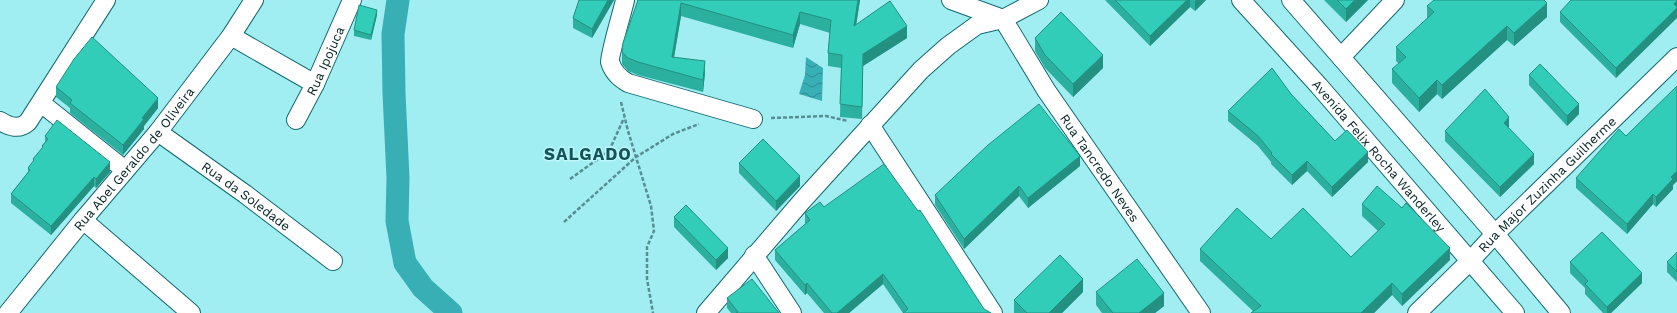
<svg xmlns="http://www.w3.org/2000/svg" width="1677" height="313" viewBox="0 0 1677 313" font-family="'Work Sans',sans-serif">
<style>
.water{fill:url(#water-waves)}
.lines{fill:none;stroke-linecap:round;stroke-linejoin:round}
.canal{stroke:#38aeb5;stroke-width:23}
.street-casing{stroke:#12696e;stroke-width:20}
.path{stroke:#568f92;stroke-width:2.5;stroke-dasharray:4 2;stroke-linecap:butt}
.street{stroke:#fff;stroke-width:18}
.wall{fill:#2bb09f}
.shaded-wall{fill:#239082}
.building{fill:#32cdb9;stroke:#239082}
.labels{text-anchor:middle;stroke-width:3;stroke-linejoin:round;paint-order:stroke}
.street-label{font-size:13px;fill:#002022;stroke:#bbf7fb}
.district-label{font-size:17px;font-weight:bold;letter-spacing:1px;fill:#165458;stroke:#bbf7fb}
</style>
<defs>
<pattern id="water-waves" width="16" height="10" patternUnits="userSpaceOnUse"><rect width="16" height="10" fill="#38aeb5"/><path d="M0 5q4-4 8 0t8 0" fill="none" stroke="#2d8d93"/></pattern>
</defs>
<rect width="100%" height="100%" fill="#a0edf2"/>
<!-- water -->
<polygon class="water" points="806,57 823,68 822,101 799,94 805,75"/>
<g class="lines">
<!-- canal -->
<polyline class="canal" points="398,0 393,34 394,93 398,178 397,221 405,263 423,288 451,313"/>
<!-- street casing -->
<g class="street-casing">
<g id="street">
<path d="M625,0C623,10 609,56 610,62C613,72 619,78 628,83L753,119"/>
<path id="s1" d="M951,0L1003,19L1046,90L1201,313"/>
<path id="s2" d="M1241,0L1319,86L1515,313"/>
<polyline points="1291,0 1495,234 1561,313"/>
<polyline points="231,36 315,84"/>
<polyline points="1341,57 1395,0"/>
<polyline points="41,103 125,170"/>
<path id="s3" d="M296,120L315,84L352,0"/>
<path d="M0,121C10,127 19,130 28,122L106,0"/>
<polyline points="870,125 993,313"/>
<path id="s4" d="M158,132L245,194L333,261"/>
<polyline points="83,220 191,313"/>
<polyline points="754,255 792,313"/>
<path id="s5" d="M8,313L83,220L158,132L231,36L254,0"/>
<polyline points="706,313 802,201 921,70 948,46 977,25 1003,19 1039,0"/>
<path id="s6" d="M1417,313L1470,261L1495,234L1677,57"/>
</g>
</g>
<!-- path -->
<g class="path">
<polyline points="621,102 628,131 651,206 654,231 647,247 647,279 653,313"/>
<polyline points="771,118 826,116 848,121"/>
<polyline points="570,179 609,151 624,118"/>
<polyline points="564,222 636,157 673,134 699,124"/>
</g>
<!-- street -->
<use href="#street" class="street"/>
</g>
<!-- wall -->
<g class="wall">
<polygon points="614,0 592,38 573,28 573,18"/>
<polygon points="638,0 860,0 856,25 907,38 863,66 862,119 840,117 841,68 828,66 828,53 830,33 800,24 793,48 681,16 674,57 705,73 703,92 638,75 628,71 622,64 622,52"/>
<polygon points="1105,0 1206,0 1195,11 1190,7 1150,46"/>
<polygon points="1324,0 1368,0 1346,22"/>
<polygon points="1677,0 1616,78 1560,22 1560,12"/>
<polygon points="1427,6 1547,17 1514,46 1507,40 1442,99 1437,94 1419,112 1392,83 1392,69 1399,64 1396,61 1396,47 1427,19"/>
<polygon points="377,15 371,40 354,36 354,30"/>
<polygon points="1035,38 1103,68 1073,97 1045,68 1035,51"/>
<polygon points="1529,75 1579,114 1567,126 1529,85"/>
<polygon points="1677,86 1677,181 1673,185 1673,189 1656,207 1653,204 1627,234 1576,188 1576,178 1626,136"/>
<polygon points="56,87 158,108 144,126 144,129 123,155 70,113 70,108 56,97"/>
<polygon points="1291,94 1335,141 1368,162 1332,197 1307,171 1292,185 1271,164 1271,162 1258,146 1228,121 1228,111"/>
<polygon points="1509,127 1509,128 1534,164 1500,197 1445,141 1445,131"/>
<polygon points="45,136 110,172 96,188 94,186 51,235 11,203 11,194 28,172 28,168 33,162 33,159 42,148 42,146 45,142"/>
<polygon points="739,163 800,186 776,211 739,173"/>
<polygon points="1080,166 1028,208 1019,196 964,249 935,205 935,195"/>
<polygon points="1362,204 1450,260 1402,306 1392,295 1374,313 1251,313 1253,311 1200,261 1200,249 1271,239 1351,257 1378,231 1362,216"/>
<polygon points="824,207 984,309 903,313 883,284 849,313 824,313 807,293 805,295 775,260 775,250 805,224 805,213"/>
<polygon points="674,217 728,258 716,270 674,227"/>
<polygon points="1677,252 1677,282 1667,272 1667,262"/>
<polygon points="1570,262 1642,283 1611,313 1603,313 1585,294 1585,288 1570,273"/>
<polygon points="1083,292 1062,313 1014,313 1014,300"/>
<polygon points="1096,292 1164,306 1155,313 1102,313 1096,305"/>
<polygon points="727,298 779,313 731,313 727,308"/>
</g>
<!-- shaded-wall -->
<g class="shaded-wall">
<polygon points="608,0 614,0 592,38 592,29"/>
<polygon points="858,0 860,0 854,39 854,26"/>
<polygon points="1187,0 1190,0 1190,7 1150,46 1150,36"/>
<polygon points="1196,0 1206,0 1195,11 1195,1"/>
<polygon points="1355,0 1368,0 1346,22 1346,9"/>
<polygon points="1677,1 1677,18 1616,78 1616,68 1674,4"/>
<polygon points="681,3 681,16 672,69 672,57"/>
<polygon points="1547,3 1547,17 1514,46 1514,33"/>
<polygon points="377,10 377,15 371,40 371,35"/>
<polygon points="800,12 800,24 793,48 793,35"/>
<polygon points="907,26 907,38 863,66 862,119 863,54"/>
<polygon points="1507,26 1507,40 1442,99 1442,85"/>
<polygon points="1103,55 1103,68 1073,97 1073,84"/>
<polygon points="705,61 705,73 703,92 703,80"/>
<polygon points="1437,80 1437,94 1419,112 1419,98"/>
<polygon points="158,98 158,108 144,126 144,129 123,155 123,145 142,118"/>
<polygon points="1579,104 1579,114 1567,126 1567,116"/>
<polygon points="1509,117 1509,127 1504,133 1504,123"/>
<polygon points="1368,152 1368,162 1332,197 1332,187"/>
<polygon points="1534,154 1534,164 1500,197 1500,187"/>
<polygon points="1080,156 1080,166 1028,208 1028,198"/>
<polygon points="1307,161 1307,171 1292,185 1292,175"/>
<polygon points="110,162 110,172 96,188 96,179"/>
<polygon points="1677,171 1677,181 1673,185 1673,189 1656,207 1656,197 1671,177"/>
<polygon points="800,176 800,186 776,211 776,201"/>
<polygon points="94,177 94,186 51,235 51,226"/>
<polygon points="1019,186 1019,196 964,249 964,239"/>
<polygon points="1653,194 1653,204 1627,234 1627,224"/>
<polygon points="728,248 728,258 716,270 716,260"/>
<polygon points="1450,248 1450,260 1402,306 1402,294"/>
<polygon points="1642,273 1642,283 1611,313 1607,313 1607,307"/>
<polygon points="883,274 883,284 849,313 837,313"/>
<polygon points="1083,279 1083,292 1062,313 1049,313"/>
<polygon points="807,283 807,293 805,295 805,285"/>
<polygon points="1392,283 1392,295 1374,313 1361,313"/>
<polygon points="1164,293 1164,306 1155,313 1139,313"/>
</g>
<!-- building -->
<g class="building">
<polygon points="579,0 608,0 592,29 573,18"/>
<polygon points="638,0 858,0 854,26 890,1 907,26 863,54 862,107 840,104 842,55 828,53 831,20 800,12 793,35 681,3 672,57 705,61 703,80 638,62 628,58 622,52 623,43"/>
<polygon points="1115,0 1187,0 1150,36"/>
<polygon points="1337,0 1355,0 1346,9"/>
<polygon points="1434,0 1544,0 1547,3 1514,33 1507,26 1442,85 1437,80 1419,98 1392,69 1406,57 1396,47 1434,12 1427,6"/>
<polygon points="1571,0 1677,0 1677,1 1674,4 1677,7 1677,8 1616,68 1560,12"/>
<polygon points="359,5 377,10 371,35 354,30"/>
<polygon points="1061,12 1103,55 1073,84 1045,55 1035,38"/>
<polygon points="92,37 158,98 142,118 144,119 123,145 70,103 72,100 56,87 74,59"/>
<polygon points="1540,64 1579,104 1567,116 1529,75"/>
<polygon points="1272,68 1291,94 1335,141 1347,130 1368,152 1332,187 1307,161 1292,175 1271,154 1272,153 1258,136 1228,111"/>
<polygon points="1677,86 1677,171 1671,177 1673,179 1656,197 1653,194 1627,224 1576,178 1619,129 1626,136"/>
<polygon points="1485,89 1509,117 1504,123 1534,154 1500,187 1445,131"/>
<polygon points="1039,104 1080,156 1028,198 1019,186 964,239 935,195 988,145"/>
<polygon points="57,120 110,162 96,179 94,177 51,226 11,194 30,170 28,168 34,160 33,159 43,147 42,146 48,139 45,136"/>
<polygon points="763,139 800,176 776,201 739,163"/>
<polygon points="884,164 918,211 920,210 984,309 991,313 903,313 908,309 883,274 837,313 832,313 807,283 805,285 775,250 810,220 805,213 820,202 824,207"/>
<polygon points="1377,186 1402,208 1406,203 1450,248 1402,294 1392,283 1361,313 1251,313 1261,306 1200,249 1237,208 1271,239 1303,208 1351,257 1385,224 1362,204"/>
<polygon points="686,205 728,248 716,260 674,217"/>
<polygon points="1602,232 1642,273 1607,307 1585,284 1588,281 1570,262"/>
<polygon points="1677,252 1677,272 1667,262"/>
<polygon points="1060,255 1083,279 1049,313 1027,313 1014,300"/>
<polygon points="1137,259 1164,293 1139,313 1113,313 1096,292"/>
<polygon points="752,279 779,313 736,313 738,312 727,298"/>
</g>
<g class="labels">
<!-- street labels -->
<g class="street-label">
<text dy="5" stroke="none"><textPath href="#s3" startOffset="66">Rua Ipojuca</textPath></text>
<text dy="5" stroke="none"><textPath href="#s2" startOffset="208">Avenida Felix Rocha Wanderley</textPath></text>
<text dy="5" stroke="none"><textPath href="#s5" startOffset="199">Rua Abel Geraldo de Oliveira</textPath></text>
<text dy="5" stroke="none"><textPath href="#s1" startOffset="233">Rua Tancredo Neves</textPath></text>
<text dy="5" stroke="none"><textPath href="#s6" startOffset="183">Rua Major Zuzinha Guilherme</textPath></text>
<text dy="5" stroke="none"><textPath href="#s4" startOffset="109">Rua da Soledade</textPath></text>
</g>
<!-- district labels -->
<g class="district-label">
<text x="588" y="160">SALGADO</text>
</g>
</g>
</svg>
